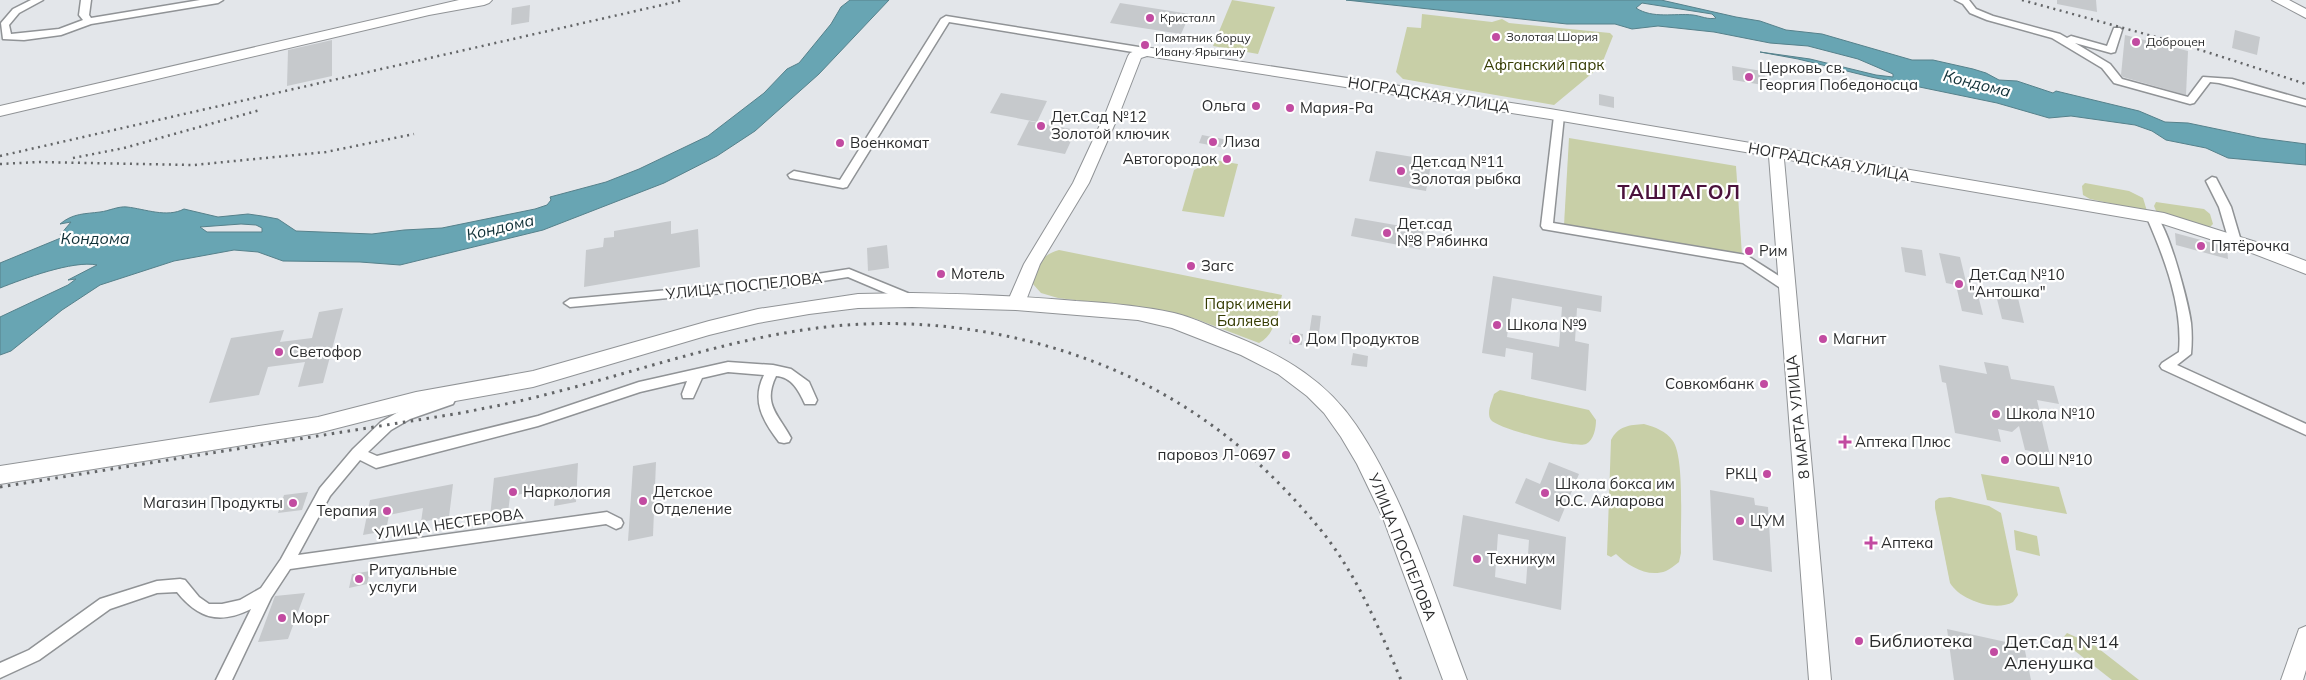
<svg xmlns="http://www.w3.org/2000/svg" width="2306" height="680" viewBox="0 0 2306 680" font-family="Mulish,sans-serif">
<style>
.green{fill:#c8cfa7}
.water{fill:#68a5b3;stroke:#56818b;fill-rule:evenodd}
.building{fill:#c6c9cc;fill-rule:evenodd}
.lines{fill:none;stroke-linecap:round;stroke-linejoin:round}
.street-casing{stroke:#909396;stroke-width:3}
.secondary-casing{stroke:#909396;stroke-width:2}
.primary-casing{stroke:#909396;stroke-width:2}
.street{fill:#fff;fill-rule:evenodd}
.secondary{fill:#fff;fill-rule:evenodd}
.primary{fill:#fff;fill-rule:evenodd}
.rail-far1{stroke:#636567;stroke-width:2.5;stroke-dasharray:2 4.5;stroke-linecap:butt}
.rail{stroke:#636567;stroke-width:3;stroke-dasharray:2.5 5.5;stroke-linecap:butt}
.poi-dot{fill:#c24ba1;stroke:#fff;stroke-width:2}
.labels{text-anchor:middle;stroke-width:4.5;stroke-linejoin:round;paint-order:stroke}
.far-poi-label{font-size:12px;fill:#2b2c2d;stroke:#fff;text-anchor:start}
.park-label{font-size:15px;fill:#343a00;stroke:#fff}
.poi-label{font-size:15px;fill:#2b2c2d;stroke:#fff;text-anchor:start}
.street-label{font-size:15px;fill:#2b2c2d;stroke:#fff}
.water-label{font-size:16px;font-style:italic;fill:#103037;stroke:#fff}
.near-poi-label{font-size:18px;fill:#2b2c2d;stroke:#fff;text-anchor:start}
.district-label{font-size:20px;font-weight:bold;letter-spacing:1px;fill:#4b123c;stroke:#fff}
</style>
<rect width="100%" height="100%" fill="#e3e6ea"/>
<!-- green -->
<g class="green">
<polygon points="1232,0 1275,7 1258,54 1213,46"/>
<polygon points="1422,14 1492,22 1502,19 1509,23 1610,33 1613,36 1601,66 1554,105 1403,79 1396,72 1407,27 1421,28"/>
<polygon points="1569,138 1736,166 1742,255 1564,225"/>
<polygon points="1214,160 1238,164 1224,217 1182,211 1194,170"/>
<polygon points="2085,183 2129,191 2143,198 2147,211 2090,199 2083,195 2082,186"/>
<polygon points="2156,202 2204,209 2210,214 2213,224 2210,227 2157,213 2154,206"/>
<path d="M1059,250L1282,295C1278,312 1276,334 1259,343L1196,319L1166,311L1058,298L1041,293L1032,283C1039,265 1039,256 1059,250Z"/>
<path d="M1500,390L1589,410L1596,420C1596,428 1594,440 1586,444C1576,449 1498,429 1491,420C1486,413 1492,401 1494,394Z"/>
<path d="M1644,424C1655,427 1666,431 1673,441C1685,459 1680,529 1681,553L1679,562C1675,565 1670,569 1666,571C1648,578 1628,566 1616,554L1611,557L1607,555L1611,440C1618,426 1629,425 1644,424Z"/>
<polygon points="1981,474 2059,487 2067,514 1987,500"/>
<path d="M1950,497L1989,506L2001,513L2018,595L2013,602C1995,612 1960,600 1950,583L1935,508V501L1939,498Z"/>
<polygon points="2014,530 2037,536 2040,556 2016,550"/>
<polygon points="2067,633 2094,645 2139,680 2112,680 2061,640"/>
</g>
<!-- water -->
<g class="water">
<path d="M850,0H889L819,74L755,131L717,156L664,183L543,230L400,265L360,262L283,261L258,252L234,250L174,261L100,285L62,310L11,351L0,355V317L68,285L76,279L68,280L97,265C73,260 23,279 0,288V263L68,235L67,233L60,235L71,222L60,224C73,213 85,214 100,212C109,211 118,206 127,207C145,209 167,218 184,209L218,217L248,214L262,216L278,219L296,231L372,234L404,230L442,228L535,209L547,205L551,200L550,197L606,182L639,169L708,136L764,93L787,69L799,63L831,24L841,7ZM241,224L256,225L262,228V232H207L200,227Z"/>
<path d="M1346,0H1661L1736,17L1760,21L1786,30L1822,34L1912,60H1933L1973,69L1986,73L1999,80L2017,81L2053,93L2056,91L2139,111L2165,122L2188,123L2260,138L2306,144V165L2228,158L2206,148L2166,140L2152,131L2135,125L2071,116L2049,118L1997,103L1871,77L1798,59L1760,52L1810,59L1876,75L1893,77V74L1858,59L1808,46L1770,43L1714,32L1658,26L1632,29L1615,24H1567ZM1642,3L1712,14L1716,18C1708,20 1701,16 1693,15C1674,13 1653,19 1636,8Z"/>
</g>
<!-- building -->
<g class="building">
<polygon points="2057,0 2096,0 2097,12 2057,4"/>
<polygon points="1120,3 1190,14 1181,34 1110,23"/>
<polygon points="530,5 529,22 511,25 512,8"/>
<polygon points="2235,30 2260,37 2257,55 2232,48"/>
<polygon points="2125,35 2188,51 2186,95 2123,77 2121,75"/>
<polygon points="332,40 332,76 287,86 288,50"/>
<polygon points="1732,66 1762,71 1762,73 1765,74 1766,83 1763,82 1763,85 1733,80"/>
<polygon points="1001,93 1047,101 1037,122 990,113"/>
<polygon points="1599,94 1614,97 1614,108 1599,105"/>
<polygon points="1029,121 1076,130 1065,154 1017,145"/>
<polygon points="1202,135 1228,140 1225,148 1199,143"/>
<polygon points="1376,151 1432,160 1426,191 1369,181"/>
<polygon points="1355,218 1424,230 1420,249 1351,236"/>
<polygon points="671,221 671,234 698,229 700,267 584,287 586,250 603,247 604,238 614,237 614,231"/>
<polygon points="2175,233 2227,247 2228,259 2176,245"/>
<polygon points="887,245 889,268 868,271 867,248"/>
<polygon points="1901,247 1922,250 1926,276 1905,272"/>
<polygon points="1939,253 1960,257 1967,286 1976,287 1983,315 1962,311 1956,285 1946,283"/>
<path d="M1493,276L1602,296L1601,312L1577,308L1575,341L1589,344L1586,391L1531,379L1533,353L1506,348L1505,357L1482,353ZM1512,298L1562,307L1559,347L1507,337Z"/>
<polygon points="1995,291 2017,294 2024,323 2002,319"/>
<polygon points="343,308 323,383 298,387 305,362 268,367 259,395 209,403 231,338 284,330 280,342 312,338 319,312"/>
<polygon points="1312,315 1321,316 1318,342 1308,341"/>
<polygon points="1291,333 1303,334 1302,345 1289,344"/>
<polygon points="1353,353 1368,356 1367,367 1351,365"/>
<polygon points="1984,362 2008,366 2011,379 2054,386 2059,404 2037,400 2050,455 2025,450 2019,426 2012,432 1998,429 2001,442 1955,433 1946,383 1942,382 1939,365 1987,374"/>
<polygon points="656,462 653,536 628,541 633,466"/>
<polygon points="1549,462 1579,474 1559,522 1515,503 1526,478 1540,484"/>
<polygon points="578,463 576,502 554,506 556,488 510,496 508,513 490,517 494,478"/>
<polygon points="453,484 449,517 421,522 423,508 389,515 386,531 363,535 370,500"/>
<polygon points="1710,490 1754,498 1755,505 1768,507 1772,572 1713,560"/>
<polygon points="308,492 302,510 278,513 284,495"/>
<path d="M1463,515L1566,537L1561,610L1453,586ZM1498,534L1529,540L1526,584L1495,577Z"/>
<polygon points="370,571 367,584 349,588 352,574"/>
<polygon points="305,593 288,639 258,642 275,596"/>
<polygon points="1947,629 2024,646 2031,680 1954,680"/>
</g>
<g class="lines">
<!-- street casing -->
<g class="street-casing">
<g id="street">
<polygon points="31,0 43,0 19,13 9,25 11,34 59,29 83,20 79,15 81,0 91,0 89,15 91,18 200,0 223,0 218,3 91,24 61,35 24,40 3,39 1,23 13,9"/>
<polygon points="1955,0 1969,0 1976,9 1993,16 2060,34 2067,38 2071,36 2107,46 2114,28 2120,28 2122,30 2115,52 2111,53 2075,43 2110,64 2122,79 2188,97 2203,77 2232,79 2306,100 2306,106 2219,83 2210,82 2194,103 2190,104 2114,83 2102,68 2052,38 1987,20 1970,13 1963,4"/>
<polygon points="946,16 1145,48 1150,51 1145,54 949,22 847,187 843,188 790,178 788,175 794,171 840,180 941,19"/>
<polygon points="1559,113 1564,116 1553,223 1746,255 1790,283 1792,286 1790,289 1782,289 1743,263 1543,229 1541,226 1554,116"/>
<polygon points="2212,177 2216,178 2231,207 2241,241 2239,244 2231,244 2229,241 2219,207 2206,181"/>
<path d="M2153,214C2167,218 2189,306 2191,323C2192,333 2192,343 2191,354L2177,365L2306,424V435L2162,369L2160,366L2162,363L2179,352C2183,307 2165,259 2147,218Z"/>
<polygon points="849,269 915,296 917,299 915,302 907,302 848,277 779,288 570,307 564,303 570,299 779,280"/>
<path d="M728,362L773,365L791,369L809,382L817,400L815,404H805C799,391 792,377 776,376C762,405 779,415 791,438L789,442L784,443L779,442C763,421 751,401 764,375L728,372L702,378L693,398H683L682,394L687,381L640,392L538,426L376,468L360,460L330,496L298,555L607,512L621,519L623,523L621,527L616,529L606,524L290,569L271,598L232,680H216L251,609C219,625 198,618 177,592L157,593L110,609L39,660L0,678V663L29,650L100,599L157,581L180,579L185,580L199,597L209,604H222L240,600L261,588L281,559L320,488L353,449L381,422L400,411L448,395L453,396L455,400L453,404L410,419L391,430L368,452L377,456L396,451L538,416L639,382Z"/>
</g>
</g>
<!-- secondary casing -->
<g class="secondary-casing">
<g id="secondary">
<polygon points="2272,0 2289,0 2306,9 2306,18"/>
<polygon points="1145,47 1550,109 2164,213 2256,242 2306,261 2306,274 2244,250 2163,224 1784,159 1831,680 1809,680 1769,156 1550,119 1147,56 1141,58 1120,112 1089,183 1040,264 1025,303 1022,307 1016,309 1010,307 1007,303 1024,264 1073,183 1106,112 1128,56 1130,53"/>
<polygon points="2306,626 2306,670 2303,680 2281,680 2299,629"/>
</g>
</g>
<!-- primary casing -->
<g class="primary-casing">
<g id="primary">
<polygon points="459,0 492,0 489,3 484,5 429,15 0,116 0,106"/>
<path d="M912,293C967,294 1021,296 1076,301C1109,303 1142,306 1174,313C1196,318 1218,330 1239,338C1286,357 1327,382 1356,425C1405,497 1436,598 1467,680H1443L1383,518L1357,464L1341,437L1324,413L1307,396L1278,374L1241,355L1172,328L1138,320L1016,310L912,307L858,308L809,314L758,323L709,335L533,387L416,408L318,433L0,484V466L318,417L416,392L533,371L709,321L758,309L858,294Z"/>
</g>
</g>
<!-- street -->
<use href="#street" class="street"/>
<!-- secondary -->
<use href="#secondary" class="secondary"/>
<!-- primary -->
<use href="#primary" class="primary"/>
<!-- rail-far1 -->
<g class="rail-far1">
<polyline points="2022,0 2185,45 2306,84"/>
<polyline points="0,156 684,0"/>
<polyline points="73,158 124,148 260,110"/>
<polyline points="0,164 39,162 194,165 326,152 414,134"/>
</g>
<!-- rail -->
<path class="rail" d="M0,487L461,413C485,408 508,404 532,398C628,375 718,341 817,328C948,311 1094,343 1203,419C1247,449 1286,488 1320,529C1356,573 1379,628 1401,680"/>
</g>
<!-- markers -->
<g class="poi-dot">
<circle cx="1150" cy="18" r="5"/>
<circle cx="1496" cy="37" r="5"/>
<circle cx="2136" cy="42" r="5"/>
<circle cx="1145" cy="45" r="5"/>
<circle cx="1749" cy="77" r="5"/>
<circle cx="1256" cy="106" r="5"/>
<circle cx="1290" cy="108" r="5"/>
<circle cx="1041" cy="126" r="5"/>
<circle cx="1213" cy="142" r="5"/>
<circle cx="840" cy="143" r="5"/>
<circle cx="1227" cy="159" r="5"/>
<circle cx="1401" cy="171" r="5"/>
<circle cx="1387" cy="233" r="5"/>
<circle cx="2201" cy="246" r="5"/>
<circle cx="1749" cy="251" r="5"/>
<circle cx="1191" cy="266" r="5"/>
<circle cx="941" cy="274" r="5"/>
<circle cx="1959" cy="284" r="5"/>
<circle cx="1497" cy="325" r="5"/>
<circle cx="1296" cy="339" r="5"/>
<circle cx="1823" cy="339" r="5"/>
<circle cx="279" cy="352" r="5"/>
<circle cx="1764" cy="384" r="5"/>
<circle cx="1996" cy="414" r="5"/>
<path d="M1842.5 434.5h5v5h5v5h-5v5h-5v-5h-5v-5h5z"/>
<circle cx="1286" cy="455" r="5"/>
<circle cx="2005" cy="460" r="5"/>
<circle cx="1767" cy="474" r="5"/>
<circle cx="513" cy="492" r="5"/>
<circle cx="1545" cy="493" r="5"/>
<circle cx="643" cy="501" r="5"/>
<circle cx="293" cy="503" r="5"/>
<circle cx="387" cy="511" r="5"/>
<circle cx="1740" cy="521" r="5"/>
<path d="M1868.5 535.5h5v5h5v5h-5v5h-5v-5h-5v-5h5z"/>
<circle cx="1477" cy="559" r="5"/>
<circle cx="359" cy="579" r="5"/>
<circle cx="282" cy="618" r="5"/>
<circle cx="1859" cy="641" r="5"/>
<circle cx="1994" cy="652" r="5"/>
</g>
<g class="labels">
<!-- far-poi labels -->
<g class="far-poi-label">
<text x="1160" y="22">Кристалл</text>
<text x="1506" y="41">Золотая Шория</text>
<text x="1155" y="42">Памятник борцу<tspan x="1155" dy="14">Ивану Ярыгину</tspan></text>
<text x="2146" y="46">Доброцен</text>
</g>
<!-- park labels -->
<g class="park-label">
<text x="1544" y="70">Афганский парк</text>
<text x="1248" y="309">Парк имени<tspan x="1248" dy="17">Баляева</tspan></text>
</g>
<!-- poi labels -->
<g class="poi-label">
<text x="1759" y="73">Церковь св.<tspan x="1759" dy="17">Георгия Победоносца</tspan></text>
<text x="1246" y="111" text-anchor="end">Ольга</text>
<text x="1300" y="113">Мария-Ра</text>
<text x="1051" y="122">Дет.Сад №12<tspan x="1051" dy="17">Золотой ключик</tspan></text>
<text x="1223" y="147">Лиза</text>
<text x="850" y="148">Военкомат</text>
<text x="1217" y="164" text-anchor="end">Автогородок</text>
<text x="1411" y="167">Дет.сад №11<tspan x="1411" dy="17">Золотая рыбка</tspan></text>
<text x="1397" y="229">Дет.сад<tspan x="1397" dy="17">№8 Рябинка</tspan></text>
<text x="2211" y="251">Пятёрочка</text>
<text x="1759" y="256">Рим</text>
<text x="1201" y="271">Загс</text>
<text x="951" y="279">Мотель</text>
<text x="1969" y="280">Дет.Сад №10<tspan x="1969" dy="17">"Антошка"</tspan></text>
<text x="1507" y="330">Школа №9</text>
<text x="1306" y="344">Дом Продуктов</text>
<text x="1833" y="344">Магнит</text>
<text x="289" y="357">Светофор</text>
<text x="1754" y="389" text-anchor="end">Совкомбанк</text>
<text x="2006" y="419">Школа №10</text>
<text x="1855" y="447">Аптека Плюс</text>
<text x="1276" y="460" text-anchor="end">паровоз Л-0697</text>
<text x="2015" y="465">ООШ №10</text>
<text x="1757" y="479" text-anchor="end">РКЦ</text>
<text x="1555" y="489">Школа бокса им<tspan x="1555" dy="17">Ю.С. Айларова</tspan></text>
<text x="523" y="497">Наркология</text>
<text x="653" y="497">Детское<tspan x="653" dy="17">Отделение</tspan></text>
<text x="283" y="508" text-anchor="end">Магазин Продукты</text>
<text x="377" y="516" text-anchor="end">Терапия</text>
<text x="1750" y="526">ЦУМ</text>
<text x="1881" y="548">Аптека</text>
<text x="1487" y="564">Техникум</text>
<text x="369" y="575">Ритуальные<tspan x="369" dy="17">услуги</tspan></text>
<text x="292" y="623">Морг</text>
</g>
<!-- street labels -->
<g class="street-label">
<text transform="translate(1429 95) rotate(9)" y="5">НОГРАДСКАЯ УЛИЦА</text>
<text transform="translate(1829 162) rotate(10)" y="5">НОГРАДСКАЯ УЛИЦА</text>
<text transform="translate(744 286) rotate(-6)" y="5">УЛИЦА ПОСПЕЛОВА</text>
<text transform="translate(1798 417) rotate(-96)" y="5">8 МАРТА УЛИЦА</text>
<text transform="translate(449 524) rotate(-8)" y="5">УЛИЦА НЕСТЕРОВА</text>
<text transform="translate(1402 547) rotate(68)" y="5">УЛИЦА ПОСПЕЛОВА</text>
</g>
<!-- water labels -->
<g class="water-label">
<text transform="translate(1977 83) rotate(14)" y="6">Кондома</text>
<text transform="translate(500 227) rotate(-13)" y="6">Кондома</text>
<text x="95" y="244">Кондома</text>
</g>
<!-- near-poi labels -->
<g class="near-poi-label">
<text x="1869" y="647">Библиотека</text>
<text x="2004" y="648">Дет.Сад №14<tspan x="2004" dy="21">Аленушка</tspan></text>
</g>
<!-- district labels -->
<g class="district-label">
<text x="1679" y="199">ТАШТАГОЛ</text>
</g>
</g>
</svg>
